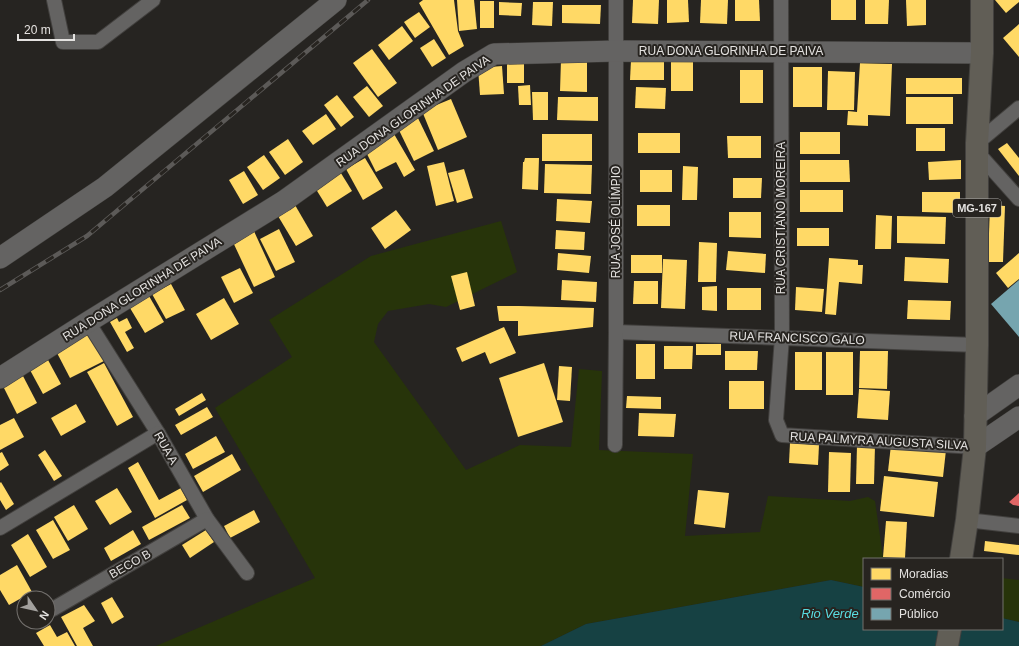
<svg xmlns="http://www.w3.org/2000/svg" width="1019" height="646" viewBox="0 0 1019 646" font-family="Arial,sans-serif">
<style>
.green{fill:#27340a}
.water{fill:#164143}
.homes{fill:#ffd966}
.shops{fill:#e06666}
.public{fill:#76a5af}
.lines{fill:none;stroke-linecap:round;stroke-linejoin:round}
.street-casing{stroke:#42403e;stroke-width:16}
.secondary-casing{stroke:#42403e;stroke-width:22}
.primary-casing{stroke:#42403e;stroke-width:24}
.street{stroke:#646362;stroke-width:14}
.secondary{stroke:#646362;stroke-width:21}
.primary{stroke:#615e56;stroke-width:22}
.rail-casing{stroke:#5c5a58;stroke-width:4.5}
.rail{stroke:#272420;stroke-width:3;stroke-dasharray:9;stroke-linecap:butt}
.labels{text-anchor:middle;stroke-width:4;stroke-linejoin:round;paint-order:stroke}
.shield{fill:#272420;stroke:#aba9a6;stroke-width:1}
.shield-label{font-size:11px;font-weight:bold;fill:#e4e2e0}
.street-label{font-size:12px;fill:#e4e2e0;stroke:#272420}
.water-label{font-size:13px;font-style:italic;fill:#59dce1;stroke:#272420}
</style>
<rect width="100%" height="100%" fill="#262421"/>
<!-- green -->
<g class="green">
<polygon points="501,221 517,272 446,307 429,304 388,311 378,324 374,342 466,470 520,445 571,447 579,369 602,371 599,450 693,454 685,536 760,532 768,496 850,501 868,497 875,501 883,557 898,559 864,559 864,587 831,580 586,624 541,646 156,646 315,578 215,408 292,357 269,320 371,256"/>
<polygon points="1002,578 1019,580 1019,622 1002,618"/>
</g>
<!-- water -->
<polygon class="water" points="831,580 864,587 864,629 1002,629 1002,618 1019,622 1019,646 541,646 586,624"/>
<!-- homes -->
<g class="homes">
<polygon points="423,0 454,0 458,31 464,46 449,55 419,3"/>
<polygon points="457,0 474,0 477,29 459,31"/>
<polygon points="633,0 659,0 658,24 632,23"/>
<polygon points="667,0 688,0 689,22 667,23"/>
<polygon points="701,0 728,0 727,24 700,23"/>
<polygon points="735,0 759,0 760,21 735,21"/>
<rect x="831" y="0" width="25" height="20"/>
<polygon points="865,0 889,0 888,24 865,24"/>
<polygon points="906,0 926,0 926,25 907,26"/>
<polygon points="995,0 1019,0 1019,2 1006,13"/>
<rect x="480" y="1" width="14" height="27"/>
<polygon points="499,2 522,3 521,16 499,15"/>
<polygon points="533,2 553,2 552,26 532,25"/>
<polygon points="562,5 601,5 600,24 562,23"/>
<polygon points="419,12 430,27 415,38 404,22"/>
<polygon points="1019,24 1019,57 1003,38"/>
<polygon points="402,26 413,41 389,60 378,45"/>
<polygon points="434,39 446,58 432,67 420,48"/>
<polygon points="372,49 397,83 378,97 353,63"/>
<rect x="507" y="58" width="17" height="25"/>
<polygon points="664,59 664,80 630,80 631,60"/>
<polygon points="561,60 587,60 587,92 560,91"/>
<rect x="671" y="62" width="22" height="29"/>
<polygon points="860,63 892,64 890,116 868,115 868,126 847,125 848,111 857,112"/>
<polygon points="502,66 504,94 480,95 478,68"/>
<rect x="793" y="67" width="29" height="40"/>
<rect x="740" y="70" width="23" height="33"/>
<polygon points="828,71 855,72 854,110 827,110"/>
<rect x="906" y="78" width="56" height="16"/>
<polygon points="530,85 531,105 519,105 518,86"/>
<polygon points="367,86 383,106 369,117 353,97"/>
<polygon points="636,87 666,88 665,109 635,108"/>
<polygon points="532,92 548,92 548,120 533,120"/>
<polygon points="337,95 354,117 341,127 324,105"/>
<polygon points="558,97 598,97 598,121 557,120"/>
<rect x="906" y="97" width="47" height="27"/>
<polygon points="451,99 467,137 438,150 422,111"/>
<polygon points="326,114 336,129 313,145 302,131"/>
<polygon points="416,114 434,151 414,161 396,124"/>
<rect x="916" y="128" width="29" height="23"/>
<rect x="800" y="132" width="40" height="22"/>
<rect x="638" y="133" width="42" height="20"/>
<polygon points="394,134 415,170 404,177 396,162 376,172 365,150"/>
<rect x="542" y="134" width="50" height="27"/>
<polygon points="727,136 761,136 761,158 728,158"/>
<polygon points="288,139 303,162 285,175 269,152"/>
<polygon points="1007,143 1019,158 1019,176 998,149"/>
<polygon points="264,155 280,178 263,190 247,167"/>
<polygon points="365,158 383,188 363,200 346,169"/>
<polygon points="525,158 539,158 538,190 522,189 523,162 524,162"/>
<polygon points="800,160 849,160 850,182 800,182"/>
<polygon points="961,160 961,179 929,180 928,162"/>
<polygon points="444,162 454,201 436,206 427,166"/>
<polygon points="545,164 592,165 591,194 544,193"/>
<polygon points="683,166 698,167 697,200 682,200"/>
<polygon points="464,169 473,198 457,203 448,173"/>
<polygon points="339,170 352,191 327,207 314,186"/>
<rect x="640" y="170" width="32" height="22"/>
<polygon points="244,171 258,195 243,204 229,180"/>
<polygon points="733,178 762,178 761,198 733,198"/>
<rect x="800" y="190" width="43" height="22"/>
<polygon points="922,192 960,192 960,213 922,212"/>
<polygon points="557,199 592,201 590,223 556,221"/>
<polygon points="295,205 313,236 296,246 278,216"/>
<rect x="637" y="205" width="33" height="21"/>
<polygon points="990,205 1005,206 1003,262 988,262"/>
<polygon points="396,210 411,230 385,249 371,228"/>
<polygon points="729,212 761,212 761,238 729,237"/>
<polygon points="876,215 892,216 891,249 875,249"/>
<polygon points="897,216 946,217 945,244 897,243"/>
<rect x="797" y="228" width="32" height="18"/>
<polygon points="253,229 275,277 254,287 232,240"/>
<polygon points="279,229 295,262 276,271 260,239"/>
<polygon points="556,230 585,232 584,250 555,249"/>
<polygon points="699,242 717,243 716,282 698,282"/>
<polygon points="728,251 766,254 765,273 726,270"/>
<polygon points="558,253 591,256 589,273 557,270"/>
<polygon points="1019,253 1019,279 1008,288 996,273"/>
<rect x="631" y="255" width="31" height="18"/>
<polygon points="905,257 949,259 948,283 904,281"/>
<polygon points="829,258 858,260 858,265 863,265 862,284 839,282 836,315 825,314"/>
<polygon points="663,259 687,260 685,309 661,308"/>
<polygon points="240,268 253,293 234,303 221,277"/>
<polygon points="467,272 475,306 460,310 451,276"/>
<polygon points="562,280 597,282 596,302 561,300"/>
<polygon points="634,281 658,281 658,304 633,304"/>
<polygon points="171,284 185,310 166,319 152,294"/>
<polygon points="717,286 717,311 702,310 702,287"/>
<polygon points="796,287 824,289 822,312 795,310"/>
<rect x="727" y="288" width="34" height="22"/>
<polygon points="149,296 164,322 145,333 130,308"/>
<polygon points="224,298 239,324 211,340 196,314"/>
<polygon points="908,300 951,301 950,320 907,319"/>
<polygon points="497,306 519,306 594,308 593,327 518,336 518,321 499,321"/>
<polygon points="117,318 119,322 127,318 132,328 125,332 134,348 127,352 110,322"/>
<polygon points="504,327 516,353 490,364 485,352 462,362 456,348"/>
<polygon points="90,333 104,361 70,378 56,351"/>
<rect x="636" y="344" width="19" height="35"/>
<rect x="696" y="344" width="25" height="11"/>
<polygon points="664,346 693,346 692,369 664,369"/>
<polygon points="725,351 758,351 757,370 725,370"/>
<polygon points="860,351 888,351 887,389 859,388"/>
<rect x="795" y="352" width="27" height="38"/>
<rect x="826" y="352" width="27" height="43"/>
<polygon points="48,360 61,384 43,394 30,370"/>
<polygon points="104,363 133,417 117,426 87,372"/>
<polygon points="544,363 563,422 518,437 499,378"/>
<polygon points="559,366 572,367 570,401 557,400"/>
<polygon points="23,376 37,403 17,414 3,386"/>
<rect x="729" y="381" width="35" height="28"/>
<polygon points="859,389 890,391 888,420 857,418"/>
<polygon points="202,393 206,400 179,416 175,409"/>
<polygon points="627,396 661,397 661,409 626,408"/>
<polygon points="76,404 86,422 61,436 51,418"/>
<polygon points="207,407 213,417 181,435 175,425"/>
<polygon points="639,413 676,414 674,437 638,436"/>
<polygon points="14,418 24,437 0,450 0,425"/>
<polygon points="216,436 225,452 193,469 185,454"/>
<polygon points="790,443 819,445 818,465 789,463"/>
<polygon points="857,445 875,445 874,484 856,484"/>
<polygon points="891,445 946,450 943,477 888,471"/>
<polygon points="45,450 62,476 54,481 38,455"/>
<polygon points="2,452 9,465 0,471 0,453"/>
<polygon points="829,452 851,453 850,492 828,492"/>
<polygon points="232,454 241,470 203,492 194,476"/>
<polygon points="138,462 159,500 181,488 187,500 155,518 128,468"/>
<polygon points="884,476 938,482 934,517 880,511"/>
<polygon points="1,482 14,504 6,510 0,500 0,483"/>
<polygon points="117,488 132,512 110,525 95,501"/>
<polygon points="698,490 729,493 725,528 694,524"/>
<polygon points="74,505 88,529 68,541 54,517"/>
<polygon points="182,505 190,518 149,540 142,527"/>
<polygon points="254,510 260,522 230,538 224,526"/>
<polygon points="53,520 70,550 53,559 36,530"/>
<polygon points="886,521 907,522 905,558 883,557"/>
<polygon points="133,530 141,544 111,561 104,548"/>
<polygon points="206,530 214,542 190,558 182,545"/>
<polygon points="28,534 47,567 30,577 11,545"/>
<polygon points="985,541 1019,545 1019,555 984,551"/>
<polygon points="17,565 32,592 9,605 0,590 0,575"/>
<polygon points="112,597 124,617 112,624 101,603"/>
<polygon points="84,605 95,621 83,628 93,646 77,646 61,617"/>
<polygon points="50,625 57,637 67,632 75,646 44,646 36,633"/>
</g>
<!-- shops -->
<polygon class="shops" points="1019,493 1019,506 1013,505 1009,502"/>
<!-- public -->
<polygon class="public" points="1019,280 1019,337 991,304"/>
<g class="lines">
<!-- street casing -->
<g class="street-casing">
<g id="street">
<polyline points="54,0 63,42 98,42 153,0"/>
<polyline points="781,0 782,337 776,420 782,435 975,447"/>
<polyline points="977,143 1019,108"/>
<polyline points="977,152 1019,199"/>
<polyline points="88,322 158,433 207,519 247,573"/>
<polyline points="616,332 977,345"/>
<polyline points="615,445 616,332 616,0"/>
<polyline points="967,520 1019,526"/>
<polyline points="0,528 158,433"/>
<polyline points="53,609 207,519"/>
</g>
</g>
<!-- secondary casing -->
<g class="secondary-casing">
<g id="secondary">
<polyline points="0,258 105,187 336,0"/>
<polyline points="0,378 88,322 284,201 464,72 494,54 617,51 982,53"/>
<polyline points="975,416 1019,385"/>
<polyline points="975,447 1019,417"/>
</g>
</g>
<!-- primary casing -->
<g class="primary-casing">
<g id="primary">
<polyline points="961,559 967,520 975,447 977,345 977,143 982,53 982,0"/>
<polyline points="947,646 950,629"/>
</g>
</g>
<!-- street -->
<use href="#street" class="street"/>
<!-- secondary -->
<use href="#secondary" class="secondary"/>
<!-- primary -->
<use href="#primary" class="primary"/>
<!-- rail casing -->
<g class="rail-casing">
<polyline id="rail" points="0,290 87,236 368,0"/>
</g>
<!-- rail -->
<use href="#rail" class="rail"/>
</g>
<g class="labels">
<!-- shield labels -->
<rect class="shield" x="953" y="199" width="48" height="18" rx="3"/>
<g class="shield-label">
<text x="977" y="212">MG-167</text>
</g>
<!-- street labels -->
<g class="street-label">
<text x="731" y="55">RUA DONA GLORINHA DE PAIVA</text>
<text transform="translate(413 111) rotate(-35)" y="4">RUA DONA GLORINHA DE PAIVA</text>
<text transform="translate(781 218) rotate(-90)" y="4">RUA CRISTIANO MOREIRA</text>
<text transform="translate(616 222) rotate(-90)" y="4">RUA JOSÉ OLÍMPIO</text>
<text transform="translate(142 289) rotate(-32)" y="4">RUA DONA GLORINHA DE PAIVA</text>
<text transform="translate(797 338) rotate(2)" y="4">RUA FRANCISCO GALO</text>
<text transform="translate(879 441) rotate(3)" y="4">RUA PALMYRA AUGUSTA SILVA</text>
<text transform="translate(166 448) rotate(60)" y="4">RUA A</text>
<text transform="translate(130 564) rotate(-30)" y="4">BECO B</text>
</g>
<!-- water labels -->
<g class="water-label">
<text x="830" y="618">Rio Verde</text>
</g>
</g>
<!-- legend -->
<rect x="863" y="558" width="140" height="72" fill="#272420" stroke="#73706d"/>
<rect x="871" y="568" width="20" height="12" fill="#ffd966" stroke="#73706d"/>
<text x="899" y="578" font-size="12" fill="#e4e2e0">Moradias</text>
<rect x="871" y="588" width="20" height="12" fill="#e06666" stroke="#73706d"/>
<text x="899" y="598" font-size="12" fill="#e4e2e0">Comércio</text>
<rect x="871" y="608" width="20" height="12" fill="#76a5af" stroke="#73706d"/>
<text x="899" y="618" font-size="12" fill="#e4e2e0">Público</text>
<!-- north arrow -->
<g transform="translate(36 610) rotate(124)"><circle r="19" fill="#272420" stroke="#73706d"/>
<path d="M0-3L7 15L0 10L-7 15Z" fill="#a2a09d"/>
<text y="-6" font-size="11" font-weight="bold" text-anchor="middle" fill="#e4e2e0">N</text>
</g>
<!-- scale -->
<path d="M18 34v6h56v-6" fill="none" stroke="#e4e2e0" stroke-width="2"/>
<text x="24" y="34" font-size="12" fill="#e4e2e0" stroke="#272420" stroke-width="3" paint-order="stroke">20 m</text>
</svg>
